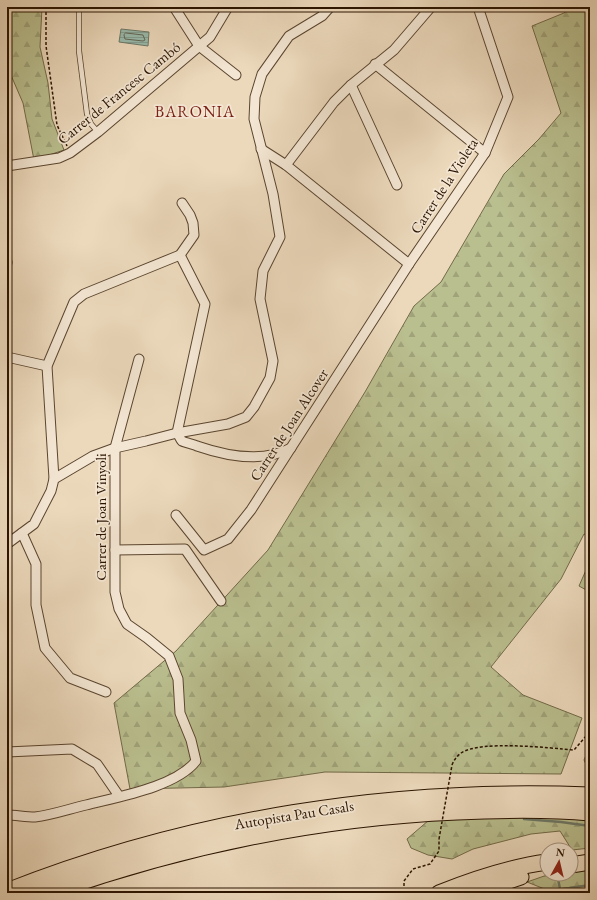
<svg xmlns="http://www.w3.org/2000/svg" width="597" height="900" viewBox="0 0 597 900" font-family="'EB Garamond',serif">
<style>
.forest{fill:url(#forest-firs);stroke:#726a48}
.water{fill:url(#water-rules);stroke:#6d7867}
.lines{fill:none;stroke-linecap:round;stroke-linejoin:round}
.shore{stroke:#626756;stroke-width:1}
.stream{stroke:#6d7867;stroke-width:2.5}
.service-casing{stroke:#5b452f;stroke-width:6}
.minor-casing{stroke:#5b452f;stroke-width:11}
.primary-casing{stroke:#2b1400;stroke-width:17}
.motorway-casing{stroke:#2b1400;stroke-width:19}
.path{stroke:#2b1400;stroke-width:1.5;stroke-dasharray:3 2;stroke-linecap:butt}
.service{stroke:#f3e6d3;stroke-width:4.5}
.minor{stroke:#f3e6d3;stroke-width:9}
.primary{stroke:#ecd9bc;stroke-width:15}
.motorway{stroke:#ecd9bc;stroke-width:17}
.path-bridge{stroke:#2b1400;stroke-width:1.5;stroke-dasharray:3 2;stroke-linecap:butt}
.labels{text-anchor:middle;stroke-width:3.5;stroke-linejoin:round;paint-order:stroke}
.street-label{font-size:15px;fill:#2b1400;stroke:#f3e6d3}
.neighbourhood-label{font-size:16px;letter-spacing:1px;fill:#7a1f14;stroke:#f3e6d3}
</style>
<defs>
<pattern id="forest-firs" width="22" height="20" patternUnits="userSpaceOnUse"><rect width="22" height="20" fill="#babf8f"/><path d="M5 1l3.5 6h-7zM16 11l3.5 6h-7z" fill="#a0a37a"/></pattern>
<pattern id="water-rules" width="6" height="5" patternUnits="userSpaceOnUse"><rect width="6" height="5" fill="#99baac"/><path d="M0 2.5h6" fill="none" stroke="#849f92"/></pattern>
</defs>
<rect width="100%" height="100%" fill="#ecd9bc"/>
<filter id="stains"><feTurbulence type="fractalNoise" baseFrequency=".005" numOctaves="4"/><feColorMatrix values="0 0 0 0 .2 0 0 0 0 .09 0 0 0 0 .02 0 0 0 .5 -.17"/></filter>
<radialGradient id="worn" r=".72"><stop offset=".6" stop-color="#630" stop-opacity="0"/><stop offset="1" stop-color="#630" stop-opacity=".3"/></radialGradient>
<!-- forest -->
<g class="forest">
<polygon points="8,7 42,7 40,47 48,83 52,119 64,150 34,160 23,103 7,66 7,22"/>
<polygon points="572,7 590,7 590,537 584,534 561,579 491,667 523,695 582,718 561,774 325,772 224,787 130,789 114,703 176,651 268,550 365,392 414,306 441,282 504,174 539,139 561,113 532,26 564,13"/>
<polygon points="590,561 590,592 579,586"/>
<polygon points="590,746 590,773 584,760"/>
<polygon points="472,817 590,817 590,848 572,850 560,831 531,834 473,849 452,859 428,855 411,848 407,839 429,820"/>
<polygon points="590,868 590,885 547,890 527,882 550,874 571,874 571,870"/>
</g>
<!-- water -->
<polygon class="water" points="121,29 149,32 148,46 119,42"/>
<g class="lines">
<!-- shore -->
<polygon class="shore" points="126,33 143,35 145,40 143,41 125,39 124,35"/>
<!-- stream -->
<g class="stream">
<polyline points="524,819 561,822 590,826"/>
<polyline points="557,874 560,889"/>
<polyline points="512,886 514,893"/>
<polyline points="544,893 557,890 590,885"/>
</g>
<!-- service casing -->
<g class="service-casing">
<polyline id="service" points="79,7 79,51 87,114 91,124 98,132"/>
</g>
<!-- minor casing -->
<g class="minor-casing">
<g id="minor">
<polyline points="174,7 199,46 236,75"/>
<polyline points="375,64 485,153"/>
<polyline points="351,85 397,185"/>
<polyline points="261,149 286,165 409,264"/>
<polyline points="286,165 334,102 351,85 394,50 431,7"/>
<polyline points="7,166 59,158 70,153 98,132 210,37 228,7"/>
<path d="M180,255L205,304L177,433C179,435 180,439 182,441C186,443 193,444 197,446C226,456 263,463 291,448"/>
<polyline points="7,262 7,263"/>
<polyline points="7,357 47,366"/>
<polyline points="54,479 47,366 74,302 84,294 180,255 194,235 193,223 190,215 182,203"/>
<polyline points="176,515 204,550 228,539 251,510 409,264 485,153 508,97 478,7"/>
<polyline points="22,533 36,564 36,605 45,648 70,678 106,692"/>
<polyline points="7,544 34,524 51,491 54,479 93,456 115,448 146,441 177,433 228,424 246,417 254,407 270,378 273,361 260,299 263,271 280,237 273,194 254,119 255,97 262,74 289,36 322,16 330,7"/>
<polyline points="115,550 185,549 221,601"/>
<polyline points="7,752 72,749 97,764 119,796"/>
<path d="M7,815C16,815 25,817 35,817C52,815 69,809 86,805C117,797 176,787 196,761L191,740L180,713L178,679L169,656L147,638L127,624L119,609L115,592V448L139,359"/>
</g>
</g>
<!-- primary casing -->
<g class="primary-casing">
<g id="primary">
<polyline points="571,865 590,862"/>
<path d="M439,893C474,879 510,867 547,862"/>
<polyline points="473,893 521,877"/>
</g>
</g>
<!-- motorway casing -->
<g class="motorway-casing">
<g id="motorway">
<path d="M7,892C192,819 391,788 590,796"/>
<path d="M47,893C179,846 317,817 457,811C501,809 546,808 590,812"/>
</g>
</g>
<!-- path -->
<g class="path">
<polyline points="46,7 46,46 57,125 67,146"/>
<path d="M452,765C454,760 457,756 461,753C480,740 550,748 574,750L586,736L590,727"/>
<polyline points="404,891 404,881 413,869 430,864 439,851 439,839"/>
</g>
<!-- service -->
<use href="#service" class="service"/>
<!-- minor -->
<use href="#minor" class="minor"/>
<!-- primary -->
<use href="#primary" class="primary"/>
<!-- motorway -->
<use href="#motorway" class="motorway"/>
<!-- path-bridge -->
<polyline class="path-bridge" points="439,839 452,765"/>
</g>
<g class="labels">
<!-- street labels -->
<g class="street-label">
<text transform="translate(119 93) rotate(-39)" y="5">Carrer de Francesc Cambó</text>
<text transform="translate(444 186) rotate(-57)" y="5">Carrer de la Violeta</text>
<text transform="translate(289 425) rotate(-57)" y="5">Carrer de Joan Alcover</text>
<text transform="translate(101 517) rotate(-90)" y="5">Carrer de Joan Vinyoli</text>
<text transform="translate(294 815) rotate(-9)" y="5">Autopista Pau Casals</text>
</g>
<!-- neighbourhood labels -->
<g class="neighbourhood-label">
<text x="195" y="117">BARONIA</text>
</g>
</g>
<!-- margin -->
<rect width="597" height="900" fill="none" stroke="#ecd9bc" stroke-width="24"/>
<rect x="8" y="8" width="581" height="884" fill="none" stroke="#2b1400" stroke-width="2"/>
<rect x="12" y="12" width="573" height="876" fill="none" stroke="#2b1400"/>
<!-- north arrow -->
<g transform="translate(559 862) rotate(8)"><circle r="19" fill="#f3e6d3" stroke="#a3927f"/>
<path d="M0-3L7 15L0 10L-7 15Z" fill="#8f2418"/>
<text y="-6" font-size="11" font-weight="bold" text-anchor="middle" fill="#2b1400">N</text>
</g>
<rect width="100%" height="100%" filter="url(#stains)"/>
<rect width="100%" height="100%" fill="url(#worn)"/>
</svg>
